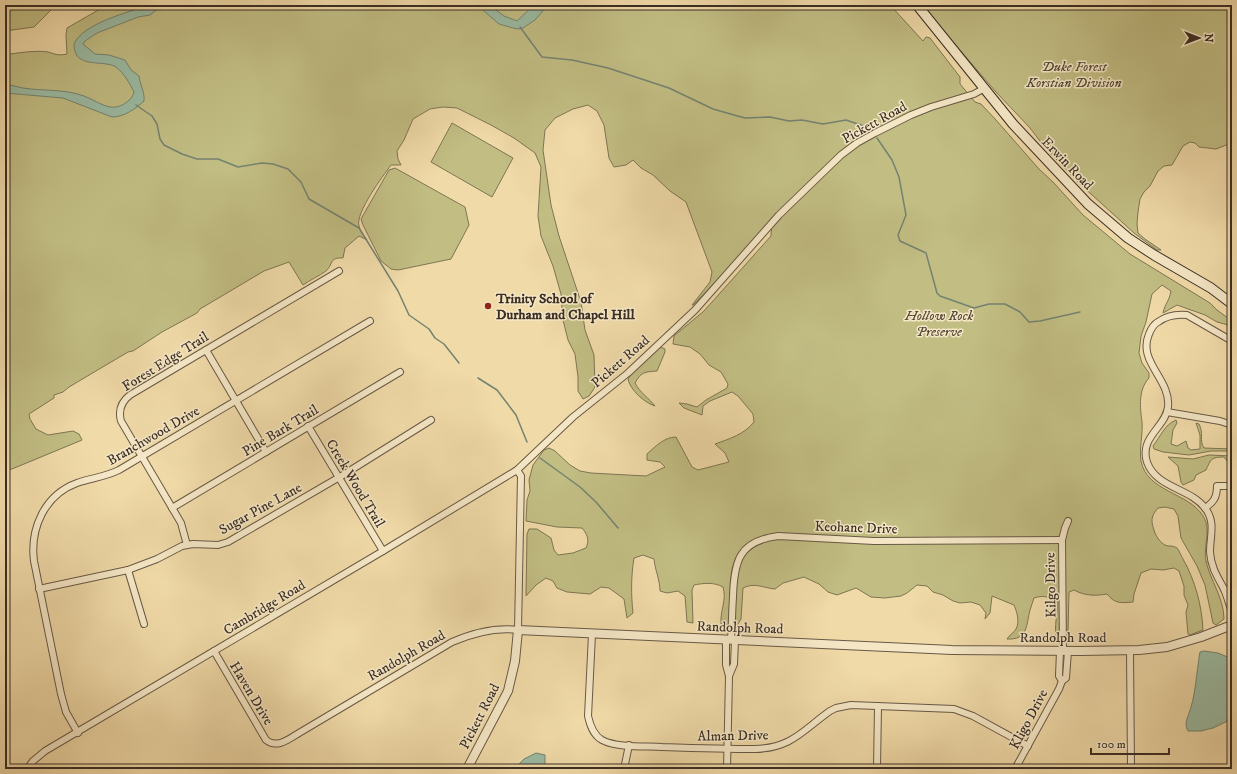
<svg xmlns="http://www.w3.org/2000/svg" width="1237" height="774" viewBox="0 0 1237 774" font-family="'IM FELL DW Pica',serif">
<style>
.green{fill:#c1bd83;stroke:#7e7654}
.water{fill:#9bbba3;stroke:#748371}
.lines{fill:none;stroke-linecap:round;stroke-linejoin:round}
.stream{stroke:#748371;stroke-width:1.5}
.minor-casing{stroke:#685946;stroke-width:8}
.tertiary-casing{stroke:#685946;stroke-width:10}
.secondary-casing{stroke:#3a2e25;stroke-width:11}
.minor{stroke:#f5e7c6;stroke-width:6}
.tertiary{stroke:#f5e7c6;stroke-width:8}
.secondary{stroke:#f5e7c6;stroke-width:9}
.poi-dot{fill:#8f2418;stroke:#f5e7c6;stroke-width:1.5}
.labels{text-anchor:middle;stroke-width:3;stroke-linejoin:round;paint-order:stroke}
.park-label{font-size:14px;font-style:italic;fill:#554b38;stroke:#f5e7c6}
.street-label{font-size:14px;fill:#3a2e25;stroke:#f5e7c6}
.poi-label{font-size:14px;font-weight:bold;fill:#3a2e25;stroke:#f5e7c6;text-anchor:start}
</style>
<rect width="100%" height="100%" fill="#f0daa8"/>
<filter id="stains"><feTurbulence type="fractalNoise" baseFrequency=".005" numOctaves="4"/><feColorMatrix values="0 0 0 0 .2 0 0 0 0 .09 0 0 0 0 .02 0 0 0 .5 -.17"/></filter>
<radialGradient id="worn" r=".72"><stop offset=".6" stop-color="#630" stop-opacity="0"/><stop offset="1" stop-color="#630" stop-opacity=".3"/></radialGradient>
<!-- green -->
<g class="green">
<polygon points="5,5 56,5 34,27 5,31"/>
<path d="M107,5H890L923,41L926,37L930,38L960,77V84L975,102L981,104L996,120L1039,169L1053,182L1083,215L1130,254L1210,303L1217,310L1232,321V326L1217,322L1205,315L1177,305L1163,313C1165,303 1169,302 1171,291L1162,285L1152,294L1146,322L1141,336L1139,353L1142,363L1149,373V378C1138,390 1140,407 1142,422C1143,435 1139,448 1141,461C1147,492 1188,492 1203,516C1212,530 1203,546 1206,561C1210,580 1224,598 1224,619L1216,625L1213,623L1205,585L1197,566L1181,538L1178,516L1174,509L1165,507L1158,508C1150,517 1151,522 1155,533C1157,538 1162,545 1168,546C1171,546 1174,546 1177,548C1179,550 1181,556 1183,559C1195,580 1202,606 1203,630L1190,635L1188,634L1186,612L1188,605L1184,595V586L1179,571L1174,568L1163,570L1151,569L1141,573L1134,594L1133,602C1121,603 1115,604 1107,594C1095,596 1085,596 1074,590L1069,592L1068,633L1061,638L1056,639C1054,626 1058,613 1057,600C1049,597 1042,595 1034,598C1033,602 1031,606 1030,610C1026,626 1028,640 1007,639C1009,635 1014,633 1016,629C1020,622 1017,612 1014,605L992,596L990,613L985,619L986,613L980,605L971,602L960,603L953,601L943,595L933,592L927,586L917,585L907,593L901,596L885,598L871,597L856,588L837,595L828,592L819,584L804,577L783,583L775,589C764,588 754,582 743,588L741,619L736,627L721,624C720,610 727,600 723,587C714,582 704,583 694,585L692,590L693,623L687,622L685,596L678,591L667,593L660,591C660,580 655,570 654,559L643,555L634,558C631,576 631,595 633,613L627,618L624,599L609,588L601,587L590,594L567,592L557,588L553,581L546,578L536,585L526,596L527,534L529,529H537L551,538L554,550L558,555L573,553L586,548C590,540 587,534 582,528L557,527L526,521L527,500L530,491L529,480L533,465L544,450L549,448L555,451L570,465L580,471L591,473L646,476L665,467L660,462L647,460V454C655,447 664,437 676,437L692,467L698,470L729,462L725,453L715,444C729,439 745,434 754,422L753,414L738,396L732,392L710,401L703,406L702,415L684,408L679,403L687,404L697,407L706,400L727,388L728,384L721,372L709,365L700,354L690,347L673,344L674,336L704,311L771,236L772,218L732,265L693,305H692L710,282L712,272L686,202L670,191L653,175L641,168L633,160L626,165L614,167L609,158L604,125L597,111L588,105L573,109L555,118L545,130L543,150L551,205L559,236L581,302L585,330L594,355L595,387L589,396L583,399L578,391V377L575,354L568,340L563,320L561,294L553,266L541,236L538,216L541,167L535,153L514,138L491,125L457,108L443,107L430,109L413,119L404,140L397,151L398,159L401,165H391C383,176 355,213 359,226C360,231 364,236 367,240L359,236L345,248L343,258C329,257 333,265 326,271C319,276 310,280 303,285L289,262L264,271L200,309L197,313L162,332L133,351L128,352L69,387L63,392L54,395V398L29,414L30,419L36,429L48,435L73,431L79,434L82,440L12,469L5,470V55C15,53 37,50 48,52C55,54 58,56 67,54L66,35L67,28Z"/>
<polygon points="921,5 1232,5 1232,147 1229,144 1216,149 1199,147 1195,143 1190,142 1183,146 1172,165 1164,166 1158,171 1150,186 1144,192 1140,199 1138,212 1137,224 1138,233 1145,239 1161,250 1157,250 1134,233 1080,184 1056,159 1040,141 1030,128 996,92"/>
<polygon points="452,123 513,158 492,197 431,162"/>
<polygon points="395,168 465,207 469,225 451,259 398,270 391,269 381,261 363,225 361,219 389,170"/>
<path d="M660,347L665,349V352L657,371C644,372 641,372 635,383C640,393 649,398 655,406C645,403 630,390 628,379L633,372Z"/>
<path d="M1176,420L1177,423L1173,430L1171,444L1177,446L1186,441L1188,448L1191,450L1200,449V435L1196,423L1199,424C1204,433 1199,441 1204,448L1232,449V451H1211L1189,455L1163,452L1154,449L1153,446C1161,436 1164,425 1176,420Z"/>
<path d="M1209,455L1232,456V463L1228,462L1224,457C1211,457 1211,459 1206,470L1196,475L1194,480L1183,485L1181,482L1178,466L1168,457L1193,459Z"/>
</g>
<!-- water -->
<g class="water">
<path d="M149,5H163L150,15L138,17L97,33L85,41L83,44L95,54L109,55L125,60L131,70L139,76C140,85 145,92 144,101C135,109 124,117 112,117L63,98L5,93V84C11,85 17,87 23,88C43,91 62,89 81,95C92,98 105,109 116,107C123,106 133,99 134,92C130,84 124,73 116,67C103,59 74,70 74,44C83,23 130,12 149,5Z"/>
<polygon points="477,5 489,5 504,16 517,21 534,5 548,5 535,20 523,28 519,29 513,28 499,24"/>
<path d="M1204,651L1218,653L1232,659V719L1213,728L1201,731H1188C1185,726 1186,721 1188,716C1196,696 1196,674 1200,652Z"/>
<polygon points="536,753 545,755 545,769 514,769 524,759"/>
</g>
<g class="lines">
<!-- stream -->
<g class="stream">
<polyline points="520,27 542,57 572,60 608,68 669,88 713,109 734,115 745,118 770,117 789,121 802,120 823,124 846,120 870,128"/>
<polyline points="136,105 152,116 157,124 160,139 164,145 182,154 197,159 218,159 238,167 262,163 273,164 288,169 301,182 309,199 359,228 398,291 409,315 429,329 435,338 444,344 459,363"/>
<polyline points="877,138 892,160 899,177 906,215 898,235 900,241 926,253 937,293 940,296 974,308 989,304 1005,304 1020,312 1029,322 1040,321 1080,312"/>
<polyline points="478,378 497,390 516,415 527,442"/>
<polyline points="540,458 580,487 596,502 618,528"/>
<polyline points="1227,720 1232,730"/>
</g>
<!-- minor casing -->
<g class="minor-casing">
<g id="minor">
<path d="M1232,341L1187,315C1177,314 1166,316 1158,322C1154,324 1151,329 1149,334C1137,362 1171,379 1168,407C1166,427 1139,437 1147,462C1156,488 1190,488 1205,508C1216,522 1210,536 1210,552C1211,567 1217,576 1224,589C1227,596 1229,604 1232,612"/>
<polyline points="206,350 266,452"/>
<polyline points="1167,412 1220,421 1232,425"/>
<polyline points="308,426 383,551"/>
<polyline points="172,508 400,372"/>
<path d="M1205,508C1214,502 1217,497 1217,486H1232"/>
<path d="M187,545L181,523L121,421C118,410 121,402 130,395L339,271"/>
<polyline points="128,570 144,624"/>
<polyline points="39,589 128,570 157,559 182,546 193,544 218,545 228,542 343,475 431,420"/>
<polyline points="1224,589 1232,593"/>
<path d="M592,634L588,716C590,725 593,735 602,740C617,748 645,746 662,747C693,748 724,749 755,749C792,748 803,730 830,711L836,708L851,705L954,709L973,716L1028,746"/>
<polyline points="726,640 726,665 729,676 727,769"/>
<path d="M731,640C732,625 732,611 733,597C734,561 739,541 778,536L874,541L1062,540"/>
<polyline points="1130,650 1131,769"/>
<path d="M214,651L266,740C277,749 289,739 299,733L452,642C473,633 496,627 518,630L521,476L517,470"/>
<polyline points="1060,651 1059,676 1062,681"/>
<polyline points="1063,651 1062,540 1065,528 1068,521"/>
<polyline points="729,676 734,664 735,640"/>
<path d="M78,733L66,712L61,694L34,561C30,529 44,495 77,483C91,478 105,477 119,470L370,321"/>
<polyline points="27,769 33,761 45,751 383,551 517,470 573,417 628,373 695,310 779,215 841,155 857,143 875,133 911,115 931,107 974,94 983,89"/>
<polyline points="624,769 629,745"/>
<polyline points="877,769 878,706"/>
<polyline points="1015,769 1059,689 1062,681 1066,678 1068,651"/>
</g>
</g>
<!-- tertiary casing -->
<g class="tertiary-casing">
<polyline id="tertiary" points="467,769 508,691 515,661 518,630 952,650 1080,651 1139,650 1167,647 1201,637 1232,625"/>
</g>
<!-- secondary casing -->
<g class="secondary-casing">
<polyline id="secondary" points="917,5 1013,124 1088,204 1128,238 1154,255 1211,288 1232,304"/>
</g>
<!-- minor -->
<use href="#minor" class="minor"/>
<!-- tertiary -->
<use href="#tertiary" class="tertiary"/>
<!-- secondary -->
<use href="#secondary" class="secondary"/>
</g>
<!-- markers -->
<circle class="poi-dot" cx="488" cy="306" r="4"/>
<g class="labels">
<!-- park labels -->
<g class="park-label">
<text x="1074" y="71">Duke Forest<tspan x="1074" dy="16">Korstian Division</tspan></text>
<text x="939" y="320">Hollow Rock<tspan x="939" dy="16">Preserve</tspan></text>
</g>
<!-- street labels -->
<g class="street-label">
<text transform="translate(874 122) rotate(-29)" y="5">Pickett Road</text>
<text transform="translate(1068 163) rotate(46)" y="5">Erwin Road</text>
<text transform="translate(165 361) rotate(-32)" y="5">Forest Edge Trail</text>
<text transform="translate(620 361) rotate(-41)" y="5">Pickett Road</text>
<text transform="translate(280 430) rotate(-31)" y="5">Pine Bark Trail</text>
<text transform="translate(153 435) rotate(-30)" y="5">Branchwood Drive</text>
<text transform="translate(356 483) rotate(59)" y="5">Creek Wood Trail</text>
<text transform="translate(260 508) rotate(-29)" y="5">Sugar Pine Lane</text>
<text transform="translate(856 527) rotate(2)" y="5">Keohane Drive</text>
<text transform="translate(1050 585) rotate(-91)" y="5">Kilgo Drive</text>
<text transform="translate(264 607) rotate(-31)" y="5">Cambridge Road</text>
<text transform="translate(740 627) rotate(2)" y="5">Randolph Road</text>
<text x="1063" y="642">Randolph Road</text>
<text transform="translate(406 655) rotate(-30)" y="5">Randolph Road</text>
<text transform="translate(252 693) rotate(59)" y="5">Haven Drive</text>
<text transform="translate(479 716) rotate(-63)" y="5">Pickett Road</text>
<text transform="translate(1028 719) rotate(-62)" y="5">Kligo Drive</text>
<text transform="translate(733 735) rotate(-1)" y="5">Alman Drive</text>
</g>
<!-- poi labels -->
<g class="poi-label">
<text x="496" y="303">Trinity School of<tspan x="496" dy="16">Durham and Chapel Hill</tspan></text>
</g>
</g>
<!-- margin -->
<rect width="1237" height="774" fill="none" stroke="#f0daa8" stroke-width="20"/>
<rect x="6" y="6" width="1225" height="762" fill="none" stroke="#3a2e25" stroke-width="2"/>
<rect x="10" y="10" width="1217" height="754" fill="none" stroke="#3a2e25"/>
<!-- north arrow -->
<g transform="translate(1199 38) rotate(90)" stroke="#f5e7c6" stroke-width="3" paint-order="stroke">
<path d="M0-3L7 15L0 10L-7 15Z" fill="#3a2e25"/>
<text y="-6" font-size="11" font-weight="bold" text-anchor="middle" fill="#3a2e25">N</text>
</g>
<!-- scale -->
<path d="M1091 748v6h78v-6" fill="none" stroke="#3a2e25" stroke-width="2"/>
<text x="1097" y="748" font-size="12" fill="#3a2e25" stroke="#f5e7c6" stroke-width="3" paint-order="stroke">100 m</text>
<rect width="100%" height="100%" filter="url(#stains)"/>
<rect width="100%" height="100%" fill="url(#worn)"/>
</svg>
